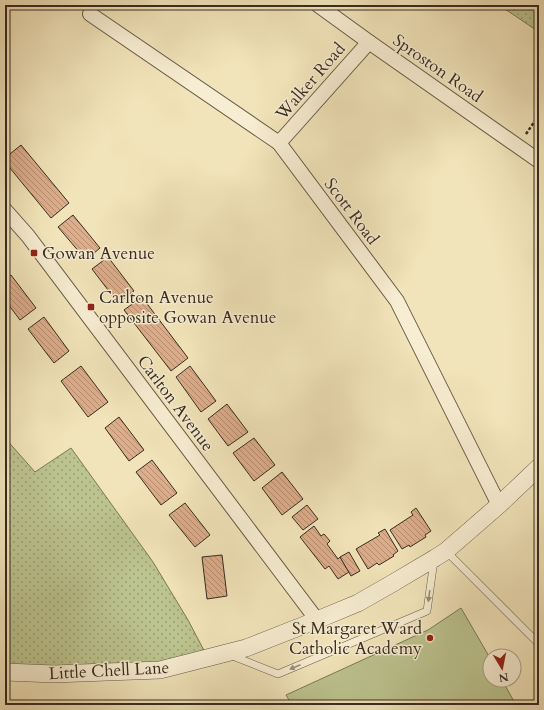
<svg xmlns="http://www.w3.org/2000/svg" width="544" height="710" viewBox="0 0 544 710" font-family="Cardo,serif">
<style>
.grass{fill:#bcc48f;stroke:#7a7858}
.park{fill:url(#park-dots);stroke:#7a7858}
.building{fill:url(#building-back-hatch);stroke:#372c21}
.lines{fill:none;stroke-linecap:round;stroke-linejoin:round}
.service-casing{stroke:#665a47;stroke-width:8}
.minor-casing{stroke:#665a47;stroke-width:16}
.tertiary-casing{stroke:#665a47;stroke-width:18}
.path{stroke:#372c21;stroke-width:2.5;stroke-dasharray:3 2;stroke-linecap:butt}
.service{stroke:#f7edd2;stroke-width:7}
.minor{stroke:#f7edd2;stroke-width:14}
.tertiary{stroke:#f7edd2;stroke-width:17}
.oneway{fill:#978c7a}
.poi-dot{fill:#8f2418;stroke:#f7edd2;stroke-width:1.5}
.labels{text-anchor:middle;stroke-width:3;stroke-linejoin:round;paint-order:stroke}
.street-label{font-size:17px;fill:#372c21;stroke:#f7edd2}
.poi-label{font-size:17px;fill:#372c21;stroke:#f7edd2;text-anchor:start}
</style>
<defs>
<pattern id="park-dots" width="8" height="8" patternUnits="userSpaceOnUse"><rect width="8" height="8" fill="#bcc48f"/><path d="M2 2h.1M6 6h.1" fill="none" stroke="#9a9f74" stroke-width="1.8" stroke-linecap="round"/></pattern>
<pattern id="building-back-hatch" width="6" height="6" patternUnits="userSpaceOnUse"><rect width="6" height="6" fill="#dead8b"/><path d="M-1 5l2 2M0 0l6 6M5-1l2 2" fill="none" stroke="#b58d71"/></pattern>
</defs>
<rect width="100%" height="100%" fill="#f2e4ba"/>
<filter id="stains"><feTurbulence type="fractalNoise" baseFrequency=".005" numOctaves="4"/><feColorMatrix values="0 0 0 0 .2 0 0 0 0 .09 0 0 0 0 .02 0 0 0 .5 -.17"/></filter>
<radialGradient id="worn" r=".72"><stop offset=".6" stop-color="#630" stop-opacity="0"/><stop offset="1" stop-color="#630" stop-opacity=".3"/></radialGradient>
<!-- grass -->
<polygon class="grass" points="461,608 490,658 490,680 502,680 516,705 292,705 286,695 428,630"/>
<!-- park -->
<g class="park">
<polygon points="499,5 539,5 539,32"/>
<polygon points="5,438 35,472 71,448 153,562 188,620 208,658 160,670 5,672"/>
</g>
<!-- building -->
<g class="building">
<polygon points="21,145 69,203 51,218 5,162 5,158"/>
<polygon points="73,215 100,248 86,260 58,227"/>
<polygon points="108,257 134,291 118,303 92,269"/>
<polygon points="11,275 36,308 20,320 5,300 5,280"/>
<polygon points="142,297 188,358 171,371 124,310"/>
<polygon points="44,317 69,351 54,363 28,329"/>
<polygon points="81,366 108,402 88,417 61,381"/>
<polygon points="190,366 216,401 201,412 176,377"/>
<polygon points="227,404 248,432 228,446 208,419"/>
<polygon points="119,417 144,450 129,461 105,428"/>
<polygon points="254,438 275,465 254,481 233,453"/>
<polygon points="152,460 177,493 161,505 136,472"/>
<polygon points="282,472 303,499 282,515 262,488"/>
<polygon points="185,503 210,535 195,547 169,515"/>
<polygon points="307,505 318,519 303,530 292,517"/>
<polygon points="416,508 431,531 425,535 426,537 410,547 409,545 402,549 390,530 413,515 411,512"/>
<polygon points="314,526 321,536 324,534 330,541 327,544 338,559 340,557 349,572 338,579 329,566 325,569 300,537"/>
<polygon points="385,529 398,551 393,555 394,556 379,565 377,563 368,569 356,549 380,535 378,533"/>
<polygon points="349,552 360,571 351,576 340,557"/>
<polygon points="222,555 227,596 207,599 202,557"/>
</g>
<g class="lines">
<!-- service casing -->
<g class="service-casing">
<g id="service">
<polyline points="446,551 539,644"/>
<polyline points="230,655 278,674 427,611 434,560"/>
</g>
</g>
<!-- minor casing -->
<g class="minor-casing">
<g id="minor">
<polyline points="318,5 369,42 539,161"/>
<polyline points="90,14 279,143 397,301 499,505"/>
<polyline points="279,143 369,42"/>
<polyline points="5,210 28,236 317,620"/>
</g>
</g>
<!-- tertiary casing -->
<g class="tertiary-casing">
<polyline id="tertiary" points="5,672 54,674 160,670 246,648 317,620 358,603 393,583 435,558 446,551 499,505 539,467"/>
</g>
<!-- path -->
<polyline class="path" points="526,134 539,115"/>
<!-- service -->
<use href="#service" class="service"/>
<!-- minor -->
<use href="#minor" class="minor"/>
<!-- tertiary -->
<use href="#tertiary" class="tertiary"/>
</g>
<!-- one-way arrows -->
<defs><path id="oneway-solid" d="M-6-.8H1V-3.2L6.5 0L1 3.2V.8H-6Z"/></defs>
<g class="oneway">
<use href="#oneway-solid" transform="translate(429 596) rotate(98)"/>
<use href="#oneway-solid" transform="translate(295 667) rotate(157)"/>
</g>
<!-- markers -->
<g class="poi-dot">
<rect x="30" y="249" width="8" height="8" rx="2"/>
<rect x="87" y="303" width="8" height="8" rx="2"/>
<circle cx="430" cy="638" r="4"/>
</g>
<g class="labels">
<!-- street labels -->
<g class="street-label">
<text transform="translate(438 68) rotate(35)" y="6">Sproston Road</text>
<text transform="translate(310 81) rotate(-49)" y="6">Walker Road</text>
<text transform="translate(352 211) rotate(53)" y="6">Scott Road</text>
<text transform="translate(176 403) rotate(53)" y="6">Carlton Avenue</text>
<text transform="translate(109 670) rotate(-3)" y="6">Little Chell Lane</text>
</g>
<!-- poi labels -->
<g class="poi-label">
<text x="42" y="259">Gowan Avenue</text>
<text x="99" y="303">Carlton Avenue<tspan x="99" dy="20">opposite Gowan Avenue</tspan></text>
<text x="422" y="634" text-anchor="end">St Margaret Ward<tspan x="422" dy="20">Catholic Academy</tspan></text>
</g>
</g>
<!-- margin -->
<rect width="544" height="710" fill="none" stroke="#f2e4ba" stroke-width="20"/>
<rect x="6" y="6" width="532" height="698" fill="none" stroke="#372c21" stroke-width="2"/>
<rect x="10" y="10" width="524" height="690" fill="none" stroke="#372c21"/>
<!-- north arrow -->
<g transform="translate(502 668) rotate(170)"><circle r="19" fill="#f7edd2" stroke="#aaa08b"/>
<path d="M0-3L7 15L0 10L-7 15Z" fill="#8f2418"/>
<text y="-6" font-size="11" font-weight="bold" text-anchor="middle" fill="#372c21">N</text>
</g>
<rect width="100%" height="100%" filter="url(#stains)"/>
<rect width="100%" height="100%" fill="url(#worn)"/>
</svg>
